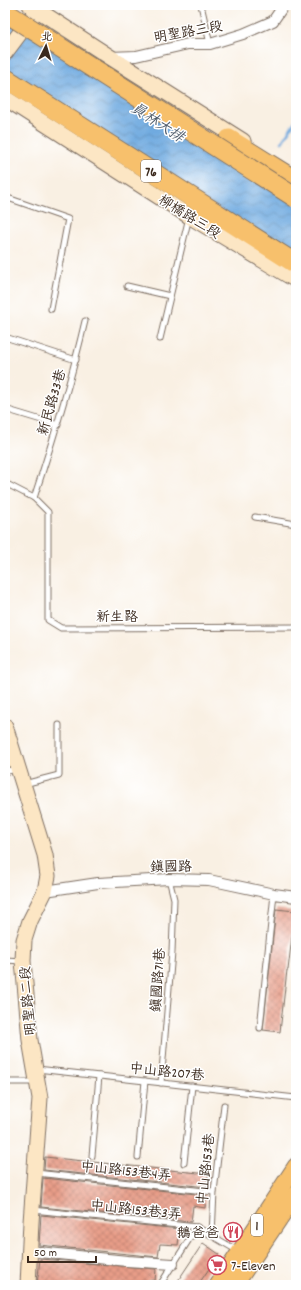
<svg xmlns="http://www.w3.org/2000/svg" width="301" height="1290" viewBox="0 0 301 1290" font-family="Dekko,'LXGW WenKai TC',sans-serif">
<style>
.water{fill:url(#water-waves);stroke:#566a7f}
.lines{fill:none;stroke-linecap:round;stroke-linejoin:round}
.stream{stroke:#70aae0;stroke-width:2.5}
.building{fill:url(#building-cross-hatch)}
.lane-casing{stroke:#7e6f63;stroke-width:7}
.street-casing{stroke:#7e6f63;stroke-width:12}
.secondary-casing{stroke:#7e6f63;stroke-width:17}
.primary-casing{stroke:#7e6f63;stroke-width:18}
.highway-casing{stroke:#7e6f63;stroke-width:21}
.lane{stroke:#fff;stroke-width:5}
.street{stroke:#fff;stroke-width:10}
.secondary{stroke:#fce6c4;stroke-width:15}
.primary{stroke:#f7c06c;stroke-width:16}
.highway{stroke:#f7c06c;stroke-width:19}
.highway-bridge-casing{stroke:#7e6f63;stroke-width:21;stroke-linecap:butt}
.highway-bridge{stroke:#f7c06c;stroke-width:19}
.labels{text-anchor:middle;stroke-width:3;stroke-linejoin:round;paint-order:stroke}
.shield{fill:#fff;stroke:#766a62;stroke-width:1}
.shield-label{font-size:13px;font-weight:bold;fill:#3b2a1e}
.street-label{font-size:14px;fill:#3b2a1e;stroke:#fff}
.poi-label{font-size:14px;fill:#3b2a1e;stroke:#fff;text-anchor:end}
.water-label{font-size:15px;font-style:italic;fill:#505d6c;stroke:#fff}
</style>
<defs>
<pattern id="water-waves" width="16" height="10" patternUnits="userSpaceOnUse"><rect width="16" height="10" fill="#70aae0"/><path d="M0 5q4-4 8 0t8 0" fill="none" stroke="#5d8bb5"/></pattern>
<pattern id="building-cross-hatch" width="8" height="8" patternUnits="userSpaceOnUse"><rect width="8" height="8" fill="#e89d88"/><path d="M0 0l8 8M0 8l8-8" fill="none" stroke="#bd806f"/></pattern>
</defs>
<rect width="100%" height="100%" fill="#fff"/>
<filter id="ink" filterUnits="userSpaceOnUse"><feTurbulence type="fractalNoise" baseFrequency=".025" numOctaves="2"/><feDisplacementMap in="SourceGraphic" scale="8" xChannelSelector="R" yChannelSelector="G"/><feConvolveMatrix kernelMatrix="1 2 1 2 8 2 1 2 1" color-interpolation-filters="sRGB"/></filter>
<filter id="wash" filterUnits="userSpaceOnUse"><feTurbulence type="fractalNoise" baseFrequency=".012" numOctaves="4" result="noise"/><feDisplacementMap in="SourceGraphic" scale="16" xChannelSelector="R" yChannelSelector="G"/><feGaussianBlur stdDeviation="0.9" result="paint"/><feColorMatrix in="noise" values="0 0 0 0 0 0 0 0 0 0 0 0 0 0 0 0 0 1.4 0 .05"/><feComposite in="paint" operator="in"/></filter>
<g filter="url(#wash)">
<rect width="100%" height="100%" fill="#f9f0e3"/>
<!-- water -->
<polygon class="water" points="5,18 296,205 296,259 5,72"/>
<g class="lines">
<!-- stream -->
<polyline class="stream" points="282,142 296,120"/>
</g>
<g id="blocks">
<!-- building -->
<g class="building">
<polygon points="276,909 295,911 288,970 287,970 280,1032 263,1030"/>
<polygon points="45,1157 208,1174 207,1187 44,1170"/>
<polygon points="43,1178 206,1195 205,1208 193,1206 191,1222 41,1207"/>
<polygon points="41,1215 180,1229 178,1245 160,1244 158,1257 39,1245"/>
<polygon points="203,1243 219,1254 198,1285 175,1285"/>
<polygon points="40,1259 156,1269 155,1281 148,1280 147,1285 37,1285"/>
</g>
</g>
</g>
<g filter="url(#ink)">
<use href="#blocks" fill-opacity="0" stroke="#7e6f63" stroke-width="1"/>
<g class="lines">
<!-- lane casing -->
<g class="lane-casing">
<g id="lane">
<polyline points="201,5 210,44"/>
<polyline points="5,197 68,219 51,309"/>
<polyline points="127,286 170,296"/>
<polyline points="5,337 76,360"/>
<polyline points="160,339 189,217"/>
<polyline points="5,409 58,425"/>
<polyline points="5,483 34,498 48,512 48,620 61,628 296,627"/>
<path d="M34,498C53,440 71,381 85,321"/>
<polyline points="255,517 296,524"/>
<polyline points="5,772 18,768"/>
<polyline points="24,784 59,775 59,725"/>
<polyline points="5,960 22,961"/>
<polyline points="260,1028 274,894"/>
<polyline points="37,1069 296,1098"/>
<polyline points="5,1082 37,1082"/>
<polyline points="161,1083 172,952 174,899 169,879"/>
<polyline points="92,1156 99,1076"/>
<polyline points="138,1157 145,1081"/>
<polyline points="184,1163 192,1086"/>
<polyline points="36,1173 214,1192"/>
<polyline points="33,1210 197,1227 238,1251"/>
<polyline points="212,1235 214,1192 224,1105"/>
<polyline points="160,1285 197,1227"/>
</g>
</g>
<!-- street casing -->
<g class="street-casing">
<g id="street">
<polyline points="110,57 136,56 188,44 210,44 243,34 273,21 284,5"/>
<polyline points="45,891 98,883 169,879 209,880 274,894 296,897"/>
<polyline points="29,1251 127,1261 173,1264"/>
</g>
</g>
<!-- secondary casing -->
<g class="secondary-casing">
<g id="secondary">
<polyline points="30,5 110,57 243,141"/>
<polyline points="5,53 32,17"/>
<polyline points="5,98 189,216 296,280"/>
<polyline points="5,726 45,855 48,876 45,891 30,921 24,940 23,961 30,1040 40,1098 31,1222 28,1285"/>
</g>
</g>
<!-- primary casing -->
<g class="primary-casing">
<g id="primary">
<polyline points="218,1285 296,1166"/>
<polyline points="235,1285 296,1194"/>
</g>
</g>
<!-- highway casing -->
<g class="highway-casing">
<g id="highway">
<polyline points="5,78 296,264"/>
<polyline points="229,139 296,181"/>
</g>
</g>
<!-- lane -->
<use href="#lane" class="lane"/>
<!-- street -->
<use href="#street" class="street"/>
<!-- secondary -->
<use href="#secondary" class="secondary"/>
<!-- primary -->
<use href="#primary" class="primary"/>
<!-- highway -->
<use href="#highway" class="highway"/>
<!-- highway-bridge casing -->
<g class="highway-bridge-casing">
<polyline id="highway-bridge" points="5,12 296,198"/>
</g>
<!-- highway-bridge -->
<use href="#highway-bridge" class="highway-bridge"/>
</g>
</g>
<!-- icons -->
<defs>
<g id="restaurant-ring" transform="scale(1)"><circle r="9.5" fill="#fff" stroke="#d1495b" stroke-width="1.5"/><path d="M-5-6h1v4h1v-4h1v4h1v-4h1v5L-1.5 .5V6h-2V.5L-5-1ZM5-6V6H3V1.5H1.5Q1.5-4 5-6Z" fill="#d1495b"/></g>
<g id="supermarket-ring" transform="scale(1)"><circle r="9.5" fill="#fff" stroke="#d1495b" stroke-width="1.5"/><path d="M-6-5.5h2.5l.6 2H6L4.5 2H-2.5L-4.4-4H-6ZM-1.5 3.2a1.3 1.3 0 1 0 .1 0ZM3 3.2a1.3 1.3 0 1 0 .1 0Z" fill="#d1495b"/></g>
</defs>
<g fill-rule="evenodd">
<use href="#restaurant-ring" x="233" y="1232"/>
<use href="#supermarket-ring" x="217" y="1265"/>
</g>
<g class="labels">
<!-- shield labels -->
<g class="shield">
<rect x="141" y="160" width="20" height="22" rx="3"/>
<rect x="251" y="1214" width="12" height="22" rx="3"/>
</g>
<g class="shield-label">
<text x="151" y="176">76</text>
<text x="257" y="1230">1</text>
</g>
<!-- street labels -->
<g class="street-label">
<text transform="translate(188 31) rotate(-10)" y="5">明聖路三段</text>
<text transform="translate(190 216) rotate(32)" y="5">柳橋路三段</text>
<text transform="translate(51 402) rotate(-74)" y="5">新民路33巷</text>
<text x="117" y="621">新生路</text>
<text transform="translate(171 866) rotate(-1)" y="5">鎮國路</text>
<text transform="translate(157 980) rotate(-86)" y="5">鎮國路71巷</text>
<text transform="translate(27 1001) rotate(-95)" y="5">明聖路二段</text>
<text transform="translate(167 1071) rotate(6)" y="5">中山路207巷</text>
<text transform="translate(205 1169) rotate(-84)" y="5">中山路153巷</text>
<text transform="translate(126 1170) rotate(6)" y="5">中山路153巷4弄</text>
<text transform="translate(136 1209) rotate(6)" y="5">中山路153巷3弄</text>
</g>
<!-- poi labels -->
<g class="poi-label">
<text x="219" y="1237">鵝爸爸</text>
<text x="231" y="1270" text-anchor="start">7-Eleven</text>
</g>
<!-- water labels -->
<g class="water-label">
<text transform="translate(158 122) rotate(33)" y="5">員林大排</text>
</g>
</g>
<!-- margin -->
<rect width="301" height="1290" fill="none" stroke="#fff" stroke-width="20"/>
<!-- north arrow -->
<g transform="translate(46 46) rotate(5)" stroke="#ffffff" stroke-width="3" paint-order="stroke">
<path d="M0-3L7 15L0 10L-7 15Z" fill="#3b2a1e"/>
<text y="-6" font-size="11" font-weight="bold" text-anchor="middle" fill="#3b2a1e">北</text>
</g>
<!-- scale -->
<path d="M28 1256v6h68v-6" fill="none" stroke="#3b2a1e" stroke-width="2"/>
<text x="34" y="1256" font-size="12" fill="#3b2a1e" stroke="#ffffff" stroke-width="3" paint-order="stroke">50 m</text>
</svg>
